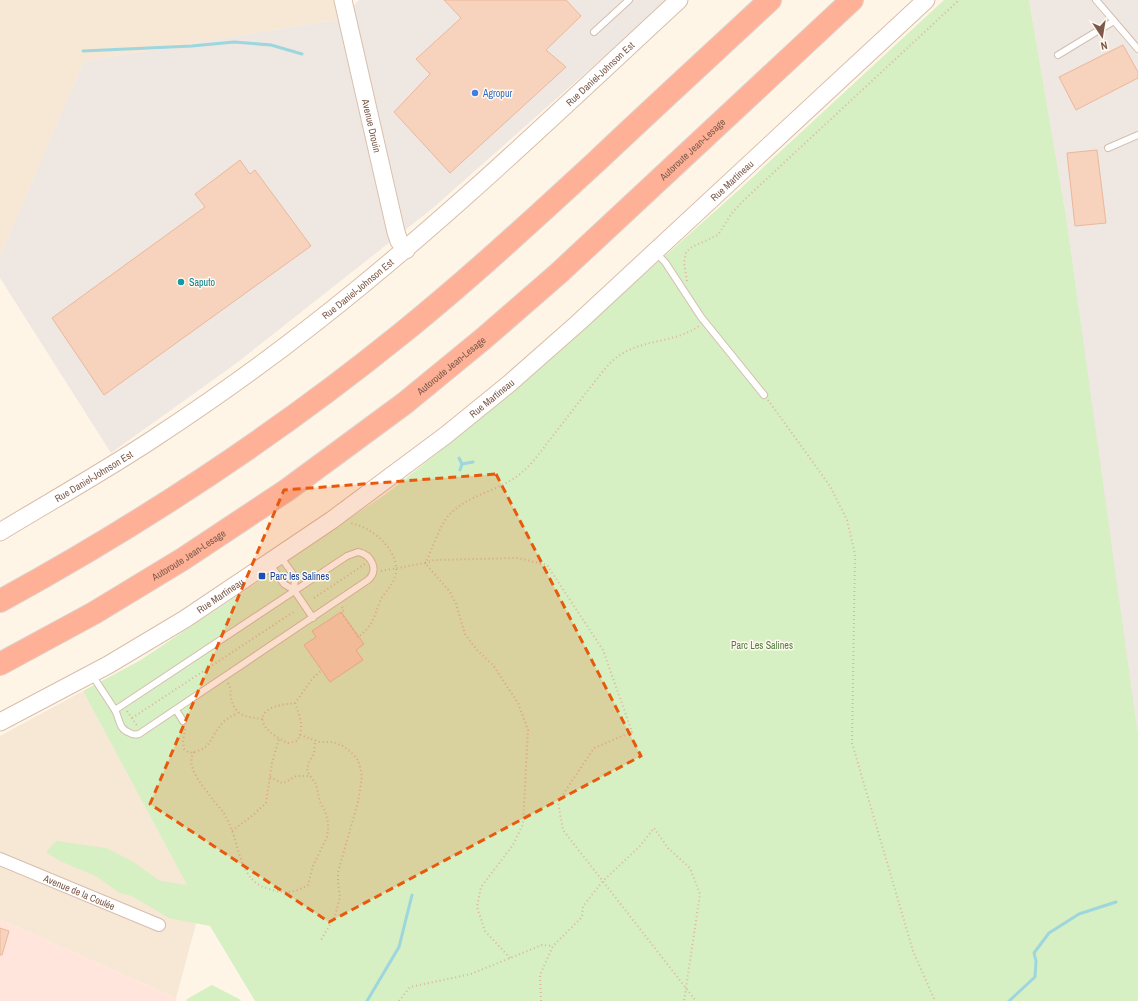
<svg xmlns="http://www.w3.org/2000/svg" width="1138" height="1001" viewBox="0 0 1138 1001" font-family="'Archivo Narrow',sans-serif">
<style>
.residential{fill:#f7e7d5}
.commercial{fill:#ffe5db}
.industrial{fill:#efe7e1}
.green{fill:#d6efc3}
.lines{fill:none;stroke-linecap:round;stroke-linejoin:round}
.stream{stroke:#9ed6de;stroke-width:3}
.building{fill:#f7d2bc;stroke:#ecb79a}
.lane-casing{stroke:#d5beae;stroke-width:8}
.street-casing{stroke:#d5beae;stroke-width:14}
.secondary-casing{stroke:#d9beaa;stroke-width:19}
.highway-casing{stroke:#ddd4cf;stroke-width:24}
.path{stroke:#ddb59e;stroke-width:2;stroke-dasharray:1 3;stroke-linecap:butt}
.lane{stroke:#fff;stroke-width:6}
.street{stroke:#fff;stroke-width:12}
.secondary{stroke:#fff;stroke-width:17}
.highway{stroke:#ffb198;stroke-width:22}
.marked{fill:#e8590c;fill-opacity:0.2;stroke:#e8590c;stroke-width:3;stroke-dasharray:8 5;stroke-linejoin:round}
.shop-dot{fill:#3f7fe0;stroke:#fff9f0;stroke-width:1.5}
.culture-dot{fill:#0f9aa8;stroke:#fff9f0;stroke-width:1.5}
.transit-dot{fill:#1a4fb4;stroke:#fff9f0;stroke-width:1.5}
.labels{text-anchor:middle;stroke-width:3;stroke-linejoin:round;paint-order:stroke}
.street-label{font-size:10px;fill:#7c5948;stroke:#fff9f0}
.shop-label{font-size:10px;fill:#366cbe;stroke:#fff9f0;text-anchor:start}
.culture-label{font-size:10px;fill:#0d838f;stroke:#fff9f0;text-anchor:start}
.transit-label{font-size:10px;fill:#164399;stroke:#fff9f0;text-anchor:start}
.park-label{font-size:10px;fill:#507d3c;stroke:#fff9f0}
</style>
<rect width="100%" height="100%" fill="#fff5e7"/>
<!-- residential -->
<g class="residential">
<polygon points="0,0 336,0 340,19 84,61 0,257"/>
<polygon points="83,691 200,909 176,998 0,919 0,736"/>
</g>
<!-- commercial -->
<polygon class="commercial" points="0,919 176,998 177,1001 0,1001"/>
<!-- industrial -->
<g class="industrial">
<polygon points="359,0 668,0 433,208 238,362 111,453 0,278 0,257 84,61 340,19"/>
<polygon points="1029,0 1138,0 1138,746 1066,216"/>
</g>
<!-- green -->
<g class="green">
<polygon points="944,0 1029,0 1066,216 1138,736 1138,1001 255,1001 210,926 169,918 132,896 120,893 96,876 60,861 46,852 56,841 106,848 132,861 160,881 187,885 83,691 139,661 255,584 307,547 386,494 494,408 740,189"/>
<polygon points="212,985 239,999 241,1001 186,1001 187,999"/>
</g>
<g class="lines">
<!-- stream -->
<g class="stream">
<polyline points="83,51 192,46 234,42 271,45 302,54"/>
<polyline points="459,458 462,464"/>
<polyline points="460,470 462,464 473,462"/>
<polyline points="367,1001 399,947 412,895"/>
<polyline points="1009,1001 1035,977 1036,961 1034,953 1049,933 1079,914 1116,902"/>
</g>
</g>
<!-- building -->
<g class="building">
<polygon points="444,0 566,0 581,16 546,50 566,67 450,173 394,112 430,74 416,59 461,18"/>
<polygon points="1123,45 1138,72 1138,78 1076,110 1059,77"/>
<polygon points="1097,150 1106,223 1075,226 1067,153"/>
<polygon points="240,160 250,174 255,170 311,246 104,395 52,318 205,207 195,194"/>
<polygon points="341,612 364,644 356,650 363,660 330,682 304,645 316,637 312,631"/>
<polygon points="0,928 9,931 2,955 0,955"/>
</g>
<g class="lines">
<!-- lane casing -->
<g class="lane-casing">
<g id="lane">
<polyline points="1096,0 1138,49"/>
<polyline points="594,32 629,0"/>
<polyline points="1058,55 1114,21"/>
<polyline points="1108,148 1138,135"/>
<polyline points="656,253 665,262 701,317 764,395"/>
<path d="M358,552C372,555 379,570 368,580L139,734C135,735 133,735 130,733C118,729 120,719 115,710L347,556Z"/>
<polyline points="280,556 295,577 294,590"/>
<polyline points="269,563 284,584 294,590 313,618"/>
<polyline points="92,675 115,710"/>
<polyline points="176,710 183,721"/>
</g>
</g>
<!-- street casing -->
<g class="street-casing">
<g id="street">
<path id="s1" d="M0,859L159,925"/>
</g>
</g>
<!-- secondary casing -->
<g class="secondary-casing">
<g id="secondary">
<path id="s2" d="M343,0L396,232L399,241L406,250"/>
<path id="s3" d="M0,532C51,501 103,472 153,439C208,403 263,364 315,323C443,223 560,110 679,0"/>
<path id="s4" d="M0,722L108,665L185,619L332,520L446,435L510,383L578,323L926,0"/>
</g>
</g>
<!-- highway casing -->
<g class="highway-casing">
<g id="highway">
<path d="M0,601C141,524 276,435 401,334C469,279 533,220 597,161C654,107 712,54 770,0"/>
<path id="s5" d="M0,664L94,613L183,559L287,490L405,403L483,339L559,273L852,0"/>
</g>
</g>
<!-- path -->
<g class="path">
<polyline points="687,281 684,263 686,252 692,247 718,235 732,213 744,200 959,0"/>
<polyline points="768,400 830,486 847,520 855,554 852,743 913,951 935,1001"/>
<path d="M381,571L425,563C433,549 439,526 449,515C467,495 499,491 520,474C531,465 540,453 548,442C563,423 578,403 593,384C601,374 609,362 620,355C644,339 675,343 699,326"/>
<polyline points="314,598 365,564"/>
<path d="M342,607L344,610L341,612L358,637C373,626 374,617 380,601C384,592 392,587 395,577C402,552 373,527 350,523"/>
<path d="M228,683C233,692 229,690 231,698C235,717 248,717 263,719"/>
<path d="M295,703C300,716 305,728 297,741L288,743C278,739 251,723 268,710C275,705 287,704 295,703L313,678L322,670"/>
<polyline points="127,711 138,727"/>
<polyline points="132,718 295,611"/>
<path d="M185,729L183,742L184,749L189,753C212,749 208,741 220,726C224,720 231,716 238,713"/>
<polyline points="300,735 320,742 332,742 343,746 351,752 358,760 360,767 362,777 358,802 338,872 338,883 340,897 335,916 321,940"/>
<path d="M194,752C184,767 205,788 213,800C218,806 224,812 227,819C238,839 238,868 256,883C261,887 269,889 276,891C288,894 298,891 308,885L313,866L327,837L328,829V822L325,811L320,802L316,784L308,773L307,769L309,762L314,754L315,740"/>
<polyline points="270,777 282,783 286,782 296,776 311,776"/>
<polyline points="232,831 253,815 266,803 272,763 279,739"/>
<polyline points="510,958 485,931 477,907 481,887 513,845 523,824 528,730 518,703 493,665 477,650 465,634 456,604 450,592 425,563 434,560 518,558 547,565 603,650 632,732 594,748 558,802 563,830 696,1001"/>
<polyline points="399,1001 410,987 471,974 542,945 553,946"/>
<polyline points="541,1001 540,975 553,946 582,917 583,906 603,881 640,846 654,828 668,848 690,868 700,894 684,1001"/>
</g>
<!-- lane -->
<use href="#lane" class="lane"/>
<!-- street -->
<use href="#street" class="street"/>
<!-- secondary -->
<use href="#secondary" class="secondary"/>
<!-- highway -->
<use href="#highway" class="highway"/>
</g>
<!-- marked area -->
<path class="marked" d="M496,474L641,756L329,922L150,804L284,490Z"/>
<!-- markers -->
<circle class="shop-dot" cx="475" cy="93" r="4"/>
<circle class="culture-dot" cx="181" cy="282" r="4"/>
<rect class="transit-dot" x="258" y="572" width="8" height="8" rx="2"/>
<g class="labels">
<!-- street labels -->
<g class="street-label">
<text dy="4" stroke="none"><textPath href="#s3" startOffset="757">Rue Daniel-Johnson Est</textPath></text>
<text dy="4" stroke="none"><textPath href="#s2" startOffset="129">Avenue Drouin</textPath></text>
<text dy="4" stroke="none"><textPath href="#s5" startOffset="866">Autoroute Jean-Lesage</textPath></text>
<text dy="4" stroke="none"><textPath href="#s4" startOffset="914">Rue Martineau</textPath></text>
<text dy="4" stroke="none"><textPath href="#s3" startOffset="433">Rue Daniel-Johnson Est</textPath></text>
<text dy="4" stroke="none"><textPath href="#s5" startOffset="542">Autoroute Jean-Lesage</textPath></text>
<text dy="4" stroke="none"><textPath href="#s4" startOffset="590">Rue Martineau</textPath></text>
<text dy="4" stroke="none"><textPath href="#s3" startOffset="109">Rue Daniel-Johnson Est</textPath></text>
<text dy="4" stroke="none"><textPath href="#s5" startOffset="218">Autoroute Jean-Lesage</textPath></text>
<text dy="4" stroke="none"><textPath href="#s4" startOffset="254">Rue Martineau</textPath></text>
<text dy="4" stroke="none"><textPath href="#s1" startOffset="86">Avenue de la Coulée</textPath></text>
</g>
<!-- shop labels -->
<g class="shop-label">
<text x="483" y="97">Agropur</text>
</g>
<!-- culture labels -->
<g class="culture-label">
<text x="189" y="286">Saputo</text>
</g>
<!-- transit labels -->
<g class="transit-label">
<text x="270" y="580">Parc les Salines</text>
</g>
<!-- park labels -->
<g class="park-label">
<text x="762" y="649">Parc Les Salines</text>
</g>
</g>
<!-- north arrow -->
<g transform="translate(1102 36) rotate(168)" stroke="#fff9f0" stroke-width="3" paint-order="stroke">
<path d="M0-3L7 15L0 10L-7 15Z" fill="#7c5948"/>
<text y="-6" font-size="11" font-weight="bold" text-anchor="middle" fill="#7c5948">N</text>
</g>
</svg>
